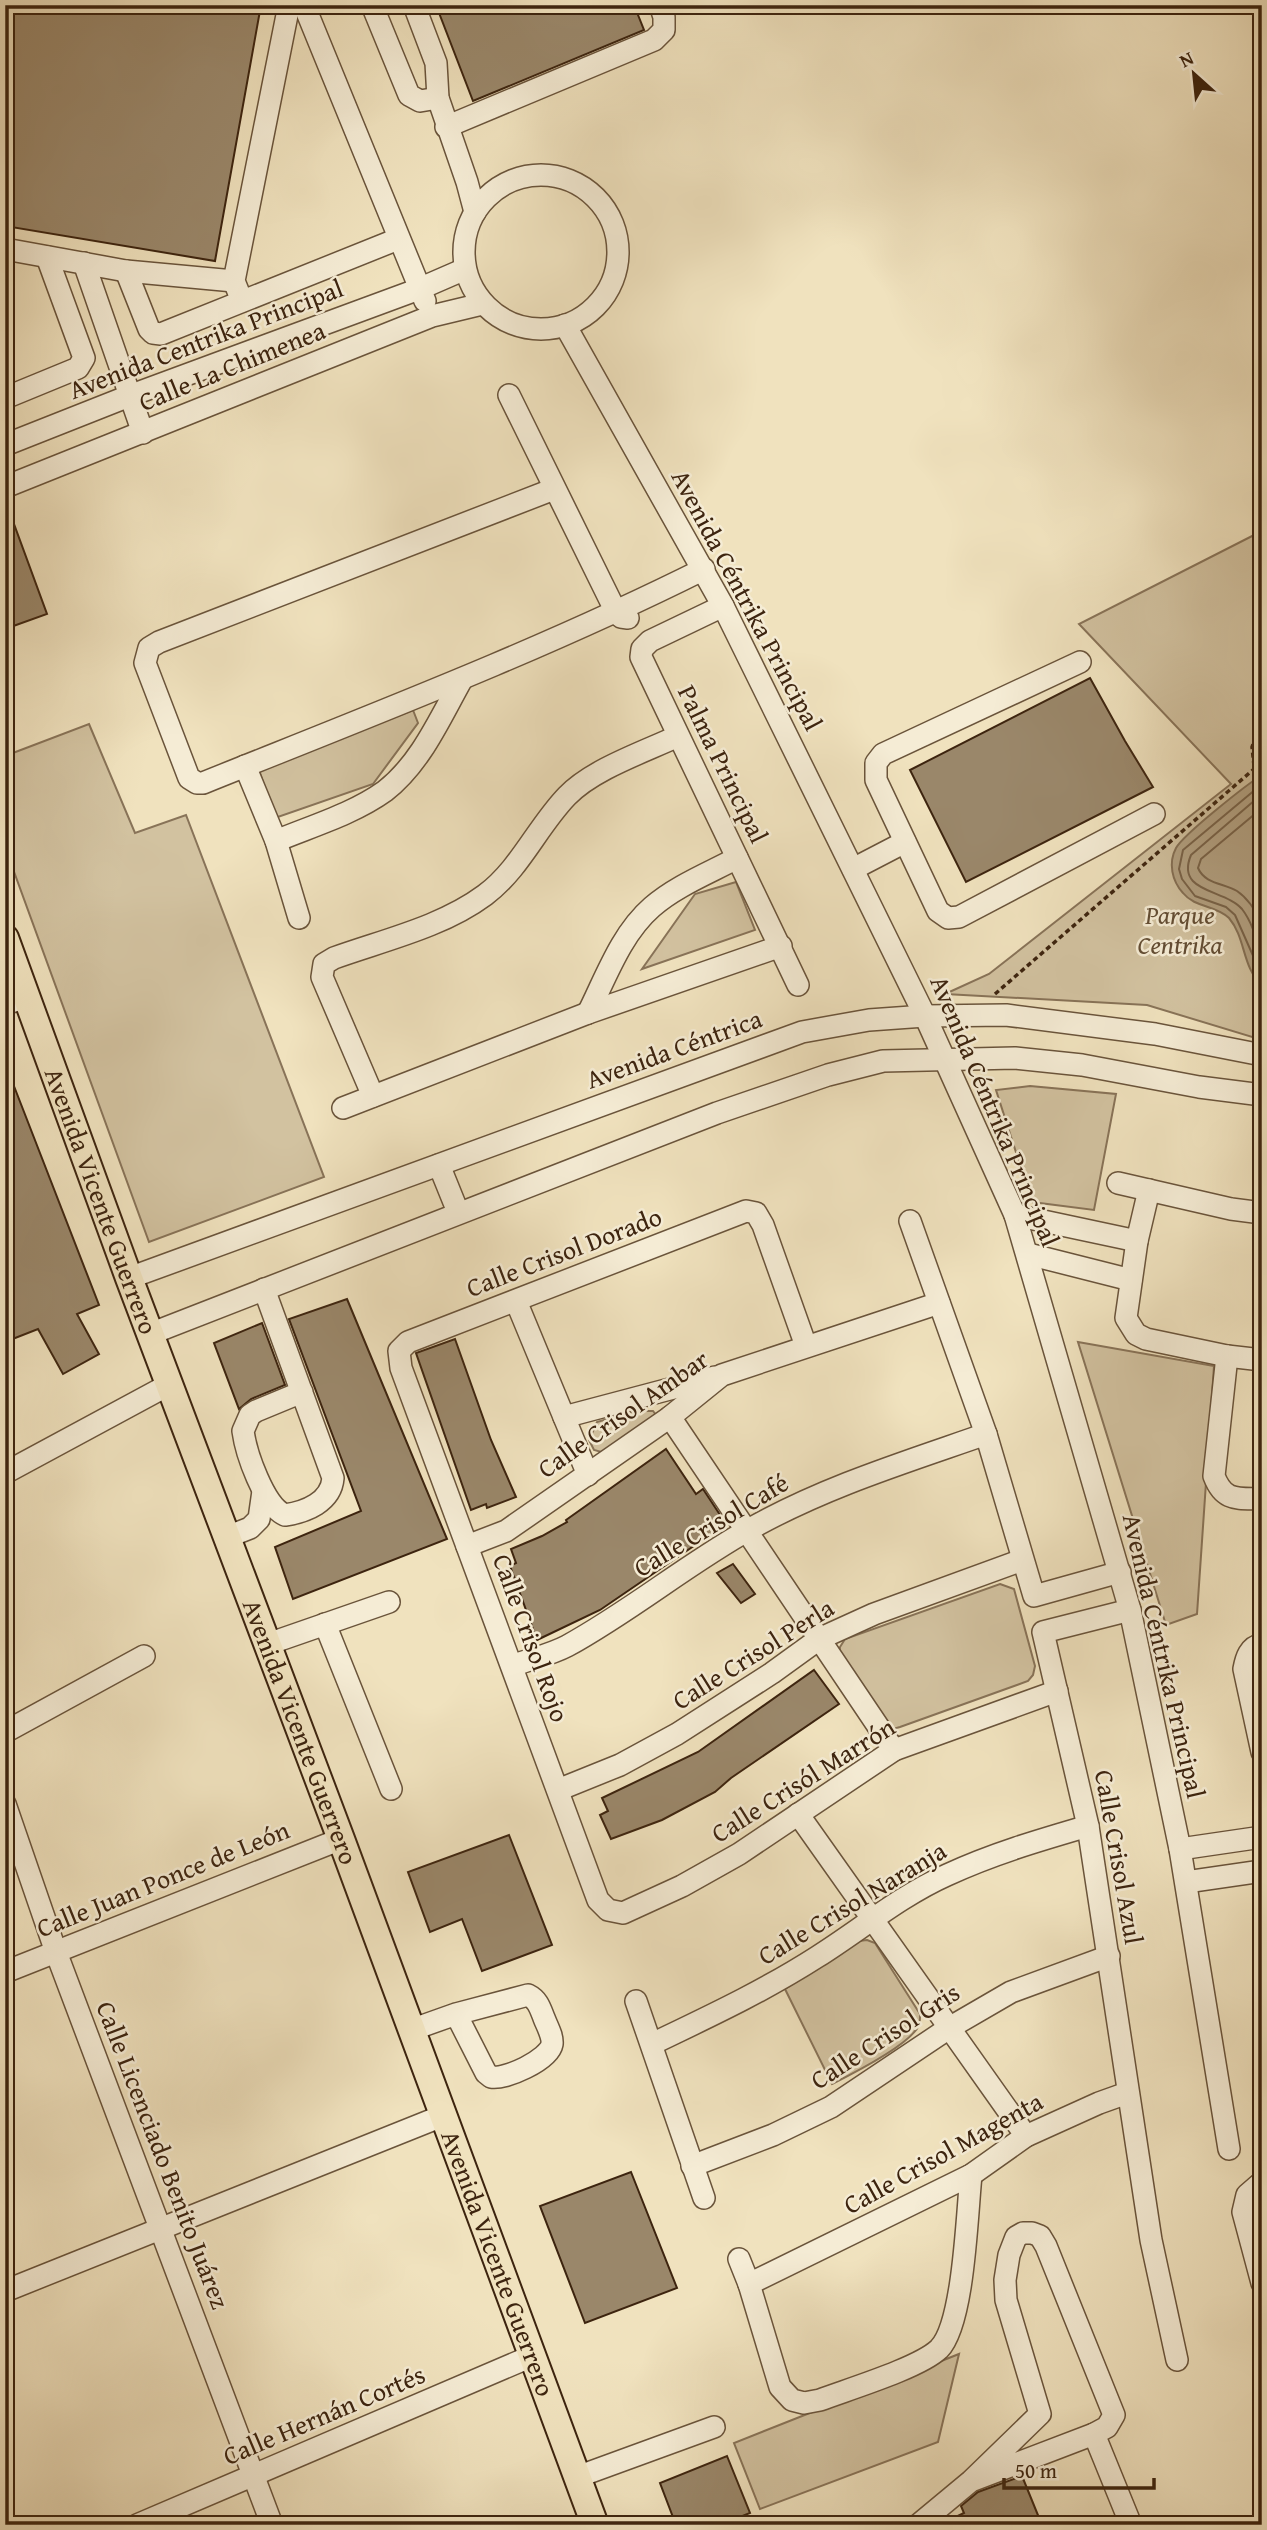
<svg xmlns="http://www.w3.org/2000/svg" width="1267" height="2530" viewBox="0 0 1267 2530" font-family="'Gentium Book Plus',serif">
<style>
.green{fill:#d2c2a0;stroke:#887358;stroke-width:2}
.water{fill:#b3a182;stroke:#846f54;stroke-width:2}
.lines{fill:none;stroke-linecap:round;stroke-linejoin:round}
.shore{stroke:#786248;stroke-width:2}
.building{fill:#9a876a;stroke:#3d240f;stroke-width:2}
.minor-casing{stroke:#6a543b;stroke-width:24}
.major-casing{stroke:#3d240f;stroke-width:30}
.path{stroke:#3d240f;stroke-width:3.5;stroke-dasharray:5 3.5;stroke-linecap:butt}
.minor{stroke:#f5ecd5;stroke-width:21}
.major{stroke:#f0e2be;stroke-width:26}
.labels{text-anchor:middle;stroke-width:5;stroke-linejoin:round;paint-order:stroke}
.street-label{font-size:26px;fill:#3d240f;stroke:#f5ecd5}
.park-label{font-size:26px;font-style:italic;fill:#624c33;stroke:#f5ecd5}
</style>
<rect width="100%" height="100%" fill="#f0e2be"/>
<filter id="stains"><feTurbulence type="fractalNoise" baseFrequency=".00286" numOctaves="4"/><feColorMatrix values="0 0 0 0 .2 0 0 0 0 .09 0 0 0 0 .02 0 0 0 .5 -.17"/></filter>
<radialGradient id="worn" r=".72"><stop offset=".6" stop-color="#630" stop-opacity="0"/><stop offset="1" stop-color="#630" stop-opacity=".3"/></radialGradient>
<!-- green -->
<g class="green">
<polygon points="1262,531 1262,1040 1147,1005 945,994 989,974 1231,784 1079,624"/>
<polygon points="413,710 418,723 373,784 275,818 259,770"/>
<polygon points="89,724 135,833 186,815 324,1177 149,1242 5,847 5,756"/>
<polygon points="736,882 755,930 642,969 695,894"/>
<polygon points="1030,1086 1116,1094 1094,1210 1032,1202 996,1090"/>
<polygon points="1078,1342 1214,1366 1197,1614 1166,1625"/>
<polygon points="634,1411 653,1411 656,1415 605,1453 594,1450 589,1440 597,1422"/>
<polygon points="1000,1584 1014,1589 1035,1666 1033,1675 1028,1681 900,1727 893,1729 886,1725 839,1655 840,1647 845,1639"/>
<path d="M867,1940L875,1943L920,2014C920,2016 920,2023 919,2025C911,2044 852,2074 832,2084L785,1989L859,1941Z"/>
<polygon points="959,2354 938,2442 760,2509 734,2443"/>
</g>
<!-- water -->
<path class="water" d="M1262,775V985C1242,968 1246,938 1229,918C1216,905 1195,908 1183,893C1172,881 1168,863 1176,848C1184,834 1246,785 1262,775Z"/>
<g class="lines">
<!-- shore -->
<g class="shore">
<polyline points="1262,784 1183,850 1179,869 1182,879 1195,896 1226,907 1235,915 1262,976"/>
<path d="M1262,794L1191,855C1175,893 1225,889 1242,909C1252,922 1257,940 1262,956"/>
<path d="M1262,808L1201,859L1198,868C1205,884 1223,883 1237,891C1249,899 1256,911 1262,924"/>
</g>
</g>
<!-- building -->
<g class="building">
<polygon points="5,5 261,5 215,261 5,226"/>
<polygon points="436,5 634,5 644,30 473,101"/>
<polygon points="5,505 7,505 47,614 5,629"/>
<polygon points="1090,678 1125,741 1153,787 966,882 910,770"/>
<polygon points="5,1063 99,1305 77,1314 99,1354 63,1374 38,1329 5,1342"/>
<polygon points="347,1299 447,1539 293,1599 275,1547 361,1511 289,1319"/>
<polygon points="262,1323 285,1385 251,1399 239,1409 214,1343"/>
<polygon points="455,1339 491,1440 516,1497 487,1508 486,1504 471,1510 416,1353"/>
<polygon points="666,1449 696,1494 703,1489 726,1524 600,1610 537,1640 510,1566 516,1563 511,1549 542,1536 567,1522 566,1520"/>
<polygon points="733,1564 755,1594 741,1603 717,1573"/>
<polygon points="814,1670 839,1704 731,1778 715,1792 662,1820 611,1839 600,1815 608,1811 602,1798 698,1752"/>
<polygon points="509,1835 552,1945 482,1971 462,1919 430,1932 408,1872"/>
<polygon points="631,2172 677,2288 585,2323 540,2206"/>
<polygon points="727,2456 750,2513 720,2525 676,2525 660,2483"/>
<polygon points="1022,2476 1042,2525 939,2525 964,2513 961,2506 978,2492"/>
</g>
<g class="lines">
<!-- minor casing -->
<g class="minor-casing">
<g id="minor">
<polyline points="304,5 425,301"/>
<polyline points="372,5 409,95 420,101 438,98"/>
<polyline points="414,5 436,63 438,98 467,182 475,212"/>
<polyline points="446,127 654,40 664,30 664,17 660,5"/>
<circle cx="541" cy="252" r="77"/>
<polyline points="5,249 126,271 234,281"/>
<polyline points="84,263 143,433"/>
<polyline points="126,271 149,329 153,333 161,334 398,239"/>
<polyline points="242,301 234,281 289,5"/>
<polyline points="565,325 723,606 925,1016 1015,1215 1130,1610 1180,1849 1229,2149"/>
<polyline points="509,395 616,612 621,617 628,618"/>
<polyline points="5,398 78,368 84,358 47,257"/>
<polyline points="5,445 129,396 419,289 465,269"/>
<polyline points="5,487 432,316 482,304"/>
<path d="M554,489L159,642L149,648L145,663L189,778L197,783H203C372,715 542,650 704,569"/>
<polyline points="723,606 650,641 642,649 641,657 798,985"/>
<polyline points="1080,662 883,754 876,763 876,780 938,911 948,918 959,917 1154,814"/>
<polyline points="245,766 276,841 299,918"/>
<path d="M276,841C312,826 353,814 385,791C421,763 440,718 462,679"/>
<polyline points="853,869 905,842"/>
<polyline points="5,1004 26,997"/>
<path d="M588,1013C606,977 621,934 652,907C676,886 709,873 737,858"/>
<path d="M373,1096L322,977L324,964L334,958C384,940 442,927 485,895C520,869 537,827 567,796C593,769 644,752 678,736"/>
<polyline points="343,1108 588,1013 781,946"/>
<polyline points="439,1165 458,1212"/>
<polyline points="1118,1183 1231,1209 1262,1213"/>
<polyline points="1149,1190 1137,1241 1126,1318 1136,1334 1146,1339 1227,1356 1262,1360"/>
<polyline points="1015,1215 1137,1241"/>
<polyline points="910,1221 986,1434 1034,1596 1120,1572"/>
<polyline points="1028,1254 1131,1280"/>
<polyline points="129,1278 802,1032 869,1020 925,1016 1006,1015 1155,1034 1262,1055"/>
<path d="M264,1289L333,1478C331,1502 306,1512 285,1515C264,1506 246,1453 243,1431L250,1415L256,1411L302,1392"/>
<polyline points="516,1301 588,1475"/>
<polyline points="150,1334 717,1113 828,1075 883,1061 1015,1058 1082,1065 1199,1087 1262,1095"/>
<polyline points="806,1346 763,1225 756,1213 746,1211 408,1342 399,1351 401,1368 598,1900 608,1910 623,1913 682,1886 739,1854 894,1750 1057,1691"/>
<path d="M1227,1356L1214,1476C1224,1502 1237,1498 1262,1499"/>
<polyline points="564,1417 715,1377"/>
<polyline points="670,1417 894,1750"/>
<polyline points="5,1473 170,1384"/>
<polyline points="227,1537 250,1528 259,1519 263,1491"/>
<polyline points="467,1546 506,1531 670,1417 722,1375 939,1303"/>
<polyline points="1130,1610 1043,1632 1088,1826 1151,2240 1177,2360"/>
<polyline points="325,1624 391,1789"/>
<polyline points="268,1644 389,1602"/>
<path d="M1262,1644C1249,1647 1246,1658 1244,1669L1262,1752"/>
<path d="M512,1666C530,1659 550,1655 567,1646C631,1611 687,1564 750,1529C824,1487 906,1462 986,1434"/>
<polyline points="5,1732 144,1656"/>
<polyline points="558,1790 620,1765 677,1734 772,1673 819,1639 874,1614 1022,1560"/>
<polyline points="5,1804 56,1952 272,2525"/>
<polyline points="798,1814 1026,2136"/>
<polyline points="1180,1849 1262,1837"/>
<polyline points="1186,1882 1262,1871"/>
<polyline points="5,1972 341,1839"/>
<polyline points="636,2001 704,2198"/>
<path d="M411,2030L456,2014L528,1995C538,2000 540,2008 544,2018C547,2026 553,2036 552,2044C549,2060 505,2080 491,2077L486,2073L456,2014"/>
<path d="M652,2044C708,2017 764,1991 817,1957C860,1930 900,1896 947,1875C992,1854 1040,1840 1088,1826"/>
<polyline points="692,2166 773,2135 831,2107 949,2028 1011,1992 1109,1956"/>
<polyline points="1262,2182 1247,2195 1243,2212 1262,2283"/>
<path d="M739,2259L749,2284L780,2387L792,2400L804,2403L820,2400C849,2389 919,2368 939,2349C964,2324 967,2213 971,2175"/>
<polyline points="749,2284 971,2175 1026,2136 1099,2103 1127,2093"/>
<polyline points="5,2291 442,2116"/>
<polyline points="1094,2434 1131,2525"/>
<polyline points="577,2477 714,2427"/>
<polyline points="137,2525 532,2356"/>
<polyline points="918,2525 971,2481 1040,2414 1006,2300 1005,2280 1009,2255 1016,2237 1023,2233 1032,2233 1040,2236 1046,2246 1114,2415 1107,2427 1094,2434 971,2481"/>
</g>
</g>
<!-- major casing -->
<g class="major-casing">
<g id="major">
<path id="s1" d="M5,938L129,1278L341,1839L595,2525"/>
</g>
</g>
<!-- path -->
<g class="path">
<polyline points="1254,766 1252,747 1262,719"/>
<polyline points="995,994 1262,762"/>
</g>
<!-- minor -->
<use href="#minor" class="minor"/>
<!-- major -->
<use href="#major" class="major"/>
</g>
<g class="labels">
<!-- street labels -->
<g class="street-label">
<text transform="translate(206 339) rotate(-21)" y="9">Avenida Centrika Principal</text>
<text transform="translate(232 366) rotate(-22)" y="9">Calle La Chimenea</text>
<text transform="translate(747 600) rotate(62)" y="9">Avenida Céntrika Principal</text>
<text transform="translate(723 764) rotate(64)" y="9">Palma Principal</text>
<text transform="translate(674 1049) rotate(-20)" y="9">Avenida Céntrica</text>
<text transform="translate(995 1111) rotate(67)" y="9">Avenida Céntrika Principal</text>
<text dy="9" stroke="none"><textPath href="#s1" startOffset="280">Avenida Vicente Guerrero</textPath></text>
<text transform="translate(564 1252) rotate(-21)" y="9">Calle Crisol Dorado</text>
<text transform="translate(623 1414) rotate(-35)" y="9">Calle Crisol Ambar</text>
<text transform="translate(711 1525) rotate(-31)" y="9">Calle Crisol Café</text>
<text transform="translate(531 1638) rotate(70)" y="9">Calle Crisol Rojo</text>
<text transform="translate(753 1654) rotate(-32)" y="9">Calle Crisol Perla</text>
<text transform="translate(1164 1656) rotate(77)" y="9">Avenida Céntrika Principal</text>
<text dy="9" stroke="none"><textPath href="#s1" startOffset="847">Avenida Vicente Guerrero</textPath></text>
<text transform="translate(803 1780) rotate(-32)" y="9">Calle Crisól Marrón</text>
<text transform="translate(1119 1857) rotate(80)" y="9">Calle Crisol Azul</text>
<text transform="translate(163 1879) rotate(-22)" y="9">Calle Juan Ponce de León</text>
<text transform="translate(852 1903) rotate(-31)" y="9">Calle Crisol Naranja</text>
<text transform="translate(885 2036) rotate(-33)" y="9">Calle Crisol Gris</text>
<text transform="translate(943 2153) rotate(-29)" y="9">Calle Crisol Magenta</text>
<text transform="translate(163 2155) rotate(69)" y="9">Calle Licenciado Benito Juárez</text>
<text dy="9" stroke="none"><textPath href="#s1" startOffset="1414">Avenida Vicente Guerrero</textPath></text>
<text transform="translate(324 2415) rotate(-23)" y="9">Calle Hernán Cortés</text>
</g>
<!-- park labels -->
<g class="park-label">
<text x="1180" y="924">Parque<tspan x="1180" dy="30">Centrika</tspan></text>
</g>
</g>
<!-- margin -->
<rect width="1267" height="2530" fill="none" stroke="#f0e2be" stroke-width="28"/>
<rect x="7" y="7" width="1253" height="2516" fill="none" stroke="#3d240f" stroke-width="3.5"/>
<rect x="14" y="14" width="1239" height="2502" fill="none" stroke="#3d240f" stroke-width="2"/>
<!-- north arrow -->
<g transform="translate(1194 74) rotate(333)" stroke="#f5ecd5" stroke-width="5" paint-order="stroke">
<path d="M0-5L12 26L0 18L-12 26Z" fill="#3d240f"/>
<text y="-10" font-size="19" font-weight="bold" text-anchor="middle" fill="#3d240f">N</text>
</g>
<!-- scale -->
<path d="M1004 2478v10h150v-10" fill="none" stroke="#3d240f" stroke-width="3.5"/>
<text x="1015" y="2478" font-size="21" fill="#3d240f" stroke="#f5ecd5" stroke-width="5" paint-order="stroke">50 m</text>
<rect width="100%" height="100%" filter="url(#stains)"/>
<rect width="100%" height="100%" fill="url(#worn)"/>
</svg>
